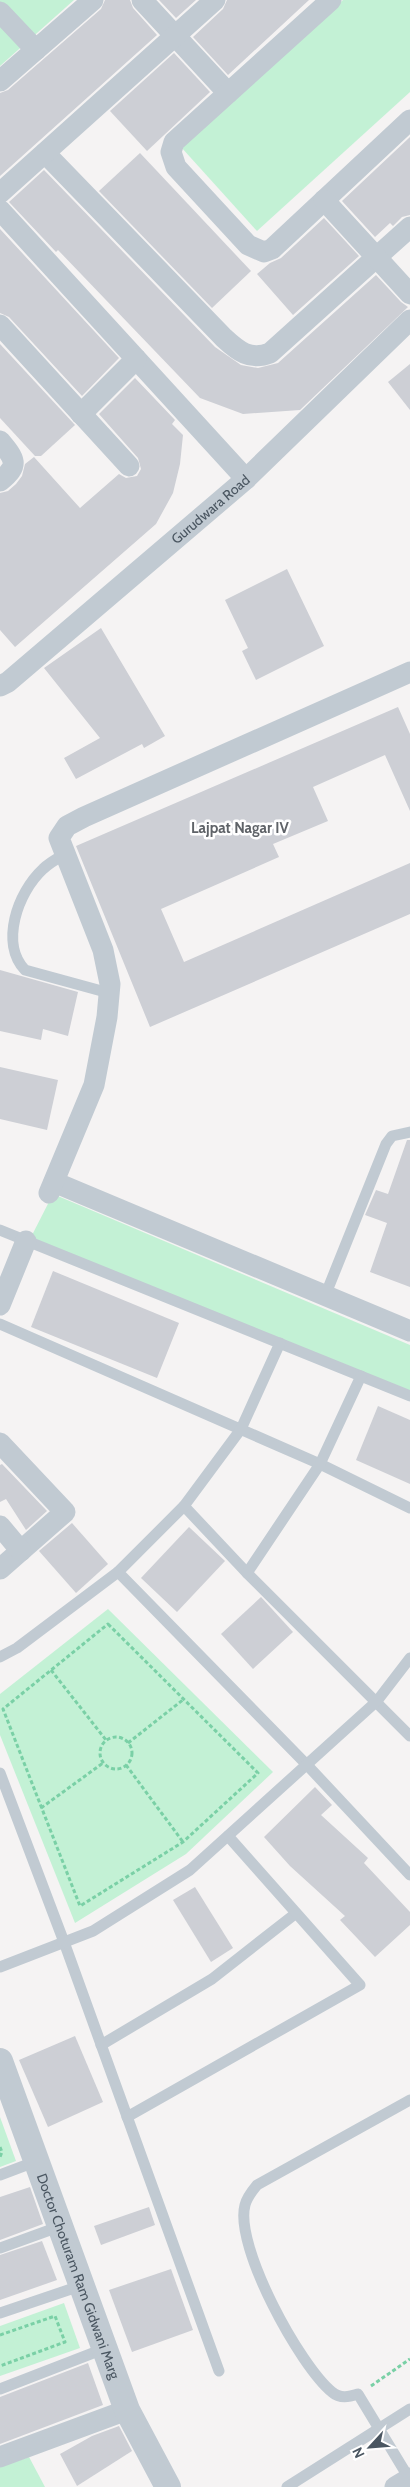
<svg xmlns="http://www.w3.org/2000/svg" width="410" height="2487" viewBox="0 0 410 2487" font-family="Cabin,sans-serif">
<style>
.green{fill:#c3f1d5}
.building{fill:#cdcfd5}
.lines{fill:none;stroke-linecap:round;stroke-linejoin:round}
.path{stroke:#7ad0a6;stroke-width:3;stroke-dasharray:4 2.5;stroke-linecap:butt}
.service{stroke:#c1cad2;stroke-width:11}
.minor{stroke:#c1cad2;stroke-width:21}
.tertiary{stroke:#c1cad2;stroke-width:26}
.labels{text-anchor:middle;stroke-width:5;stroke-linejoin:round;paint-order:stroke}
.street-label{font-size:14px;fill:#4a5661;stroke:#fff}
.neighbourhood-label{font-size:15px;font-weight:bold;fill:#5f6368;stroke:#fff}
</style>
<rect width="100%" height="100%" fill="#f5f3f3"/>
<!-- green -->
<g class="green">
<polygon points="0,0 74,0 0,66"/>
<polygon points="343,0 410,0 410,92 257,231 181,147"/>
<polygon points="53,1194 410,1345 410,1394 29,1241"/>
<polygon points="108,1609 273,1772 186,1854 75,1923 0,1735 0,1694"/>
<polygon points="0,2117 16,2161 0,2167"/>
<polygon points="64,2303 80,2348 0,2376 0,2326"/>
<polygon points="29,2457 45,2487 0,2487 0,2467"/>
</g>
<!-- building -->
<g class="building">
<polygon points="105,0 130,0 133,8 157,35 0,176 0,93 8,90 101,9"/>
<polygon points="159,0 196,0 176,18"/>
<polygon points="227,0 309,0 228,75 193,37 223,9"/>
<polygon points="174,53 210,92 147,151 110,111"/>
<polygon points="410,137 410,215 402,217 393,226 390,223 375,237 342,201"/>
<polygon points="140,153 251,271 212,308 99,191"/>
<polygon points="44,170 215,347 241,365 258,368 278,363 376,275 401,302 408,307 300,410 243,414 200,398 58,250 56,252 9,202"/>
<polygon points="324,218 359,256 293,315 257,274 270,263 281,258"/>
<polygon points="0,229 119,358 82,396 9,317 0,313"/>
<polygon points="0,344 75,425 41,456 35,456 0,418"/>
<polygon points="410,364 410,410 388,382"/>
<polygon points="135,378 175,420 172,424 183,435 180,464 173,493 156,524 15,647 0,630 0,493 8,491 16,484 22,476 25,464 34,457 80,508 119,474 126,478 137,476 141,469 138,458 99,414"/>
<polygon points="287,569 324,646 256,680 242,651 248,648 225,600"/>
<polygon points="101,628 165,736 144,748 142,744 76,779 64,758 100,738 44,668"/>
<polygon points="398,707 410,734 410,811 385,755 313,787 328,821 273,844 279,857 161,909 184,962 410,863 410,914 150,1027 76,846"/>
<polygon points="0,970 78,992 68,1036 43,1029 41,1040 0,1031"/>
<polygon points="0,1067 58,1080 47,1130 0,1119"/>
<polygon points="407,1140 410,1140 410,1287 370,1272 387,1223 365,1215 376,1190 388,1194"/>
<polygon points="53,1271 179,1323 157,1378 31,1327"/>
<polygon points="378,1406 410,1420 410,1484 356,1460"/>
<polygon points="2,1464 47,1511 26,1530 6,1499 0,1502 0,1465"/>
<polygon points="72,1523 108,1564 76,1593 39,1551"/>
<polygon points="189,1527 225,1561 177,1612 141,1578"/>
<polygon points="261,1597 293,1632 253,1669 221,1634"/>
<polygon points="315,1787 332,1805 321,1815 368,1858 364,1863 410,1912 410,1925 375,1957 340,1920 345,1916 290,1866 264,1837"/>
<polygon points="195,1887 233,1948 211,1962 173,1900"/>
<polygon points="75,2036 103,2102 48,2127 19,2060"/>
<polygon points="30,2187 43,2224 0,2240 0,2197"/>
<polygon points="149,2207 155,2225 101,2245 94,2226"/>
<polygon points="42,2241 57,2280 0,2300 0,2255"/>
<polygon points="171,2269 193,2330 132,2352 109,2290"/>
<polygon points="88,2363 103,2405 0,2444 0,2397"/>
<polygon points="119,2426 132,2451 77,2486 60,2454 92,2436"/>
</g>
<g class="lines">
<!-- path -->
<g class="path">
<polygon points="108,1624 258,1773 183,1842 80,1906 3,1709"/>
<polyline points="51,1670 106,1740"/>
<circle cx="116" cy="1753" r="16"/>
<polyline points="128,1743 184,1699"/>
<polyline points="126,1765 183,1842"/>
<polyline points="41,1808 103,1763"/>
<polyline points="0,2147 2,2152 0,2157"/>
<polyline points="0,2335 55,2316 65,2342 0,2366"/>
<polyline points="371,2386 410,2359"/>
</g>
<!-- service -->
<g class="service">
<path d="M65,854C58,858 49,863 43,869C17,893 0,944 25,970L109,993"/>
<polyline points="0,1230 410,1396"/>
<polyline points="325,1296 386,1144 392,1136 410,1132"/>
<polyline points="0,1324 320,1464 410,1508"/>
<polyline points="280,1343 241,1429 184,1506 247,1573 410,1736"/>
<polyline points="184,1506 118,1572 308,1766 410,1875"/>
<polyline points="247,1573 320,1464 361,1376"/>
<polyline points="0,1657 17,1648 118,1572"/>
<polyline points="0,1773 64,1942 219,2371"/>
<polyline points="0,1967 93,1931 190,1870 377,1701 410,1658"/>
<polyline points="101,2045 212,1979 295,1914"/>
<path d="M410,2100L257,2185C252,2191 247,2197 245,2205C234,2246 300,2366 332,2392C340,2399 349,2397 358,2394L410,2480"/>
<polyline points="127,2117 360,1985 228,1836"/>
<polyline points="0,2175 37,2161"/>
<polyline points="0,2248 61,2226"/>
<polyline points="0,2313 83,2285"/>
<polyline points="0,2389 106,2348"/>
<polyline points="287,2487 410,2409"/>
</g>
<!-- minor -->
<g class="minor">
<polyline points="142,0 228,93"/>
<polyline points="331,0 174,142 171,152 176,167 248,245 264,252 272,249 410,120"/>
<polyline points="0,12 36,50"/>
<polyline points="0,81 93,0"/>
<path d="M45,153L224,338C238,351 250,361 270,353L410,227"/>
<polyline points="0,193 215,0"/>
<polyline points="324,200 410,294"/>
<polyline points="0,210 246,479"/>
<polyline points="0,325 129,466"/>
<polyline points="81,414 136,359"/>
<path d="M0,441C15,459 20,465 0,481"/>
<path id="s1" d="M0,686L8,682L246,479L410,320"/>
<polyline points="54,1182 410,1331"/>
<polyline points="49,1193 94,1085 107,1017 110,984 103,950 59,838 67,826 84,817 410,672"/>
<polyline points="0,1305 26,1241"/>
<polyline points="0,1443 65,1512 0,1569"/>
<polyline points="0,1526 21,1551"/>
<polyline points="0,2457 127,2410"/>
<polyline points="395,2487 410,2478"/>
</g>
<!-- tertiary -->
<path class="tertiary" id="s2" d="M0,2061L127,2410L168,2487"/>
</g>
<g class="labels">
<!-- street labels -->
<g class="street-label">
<text dy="5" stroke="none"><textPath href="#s1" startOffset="275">Gurudwara Road</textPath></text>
<text dy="5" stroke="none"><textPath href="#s2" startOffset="229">Doctor Choturam Ram Gidwani Marg</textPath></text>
</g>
<!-- neighbourhood labels -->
<g class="neighbourhood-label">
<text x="240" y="833">Lajpat Nagar IV</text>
</g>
</g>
<!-- north arrow -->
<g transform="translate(370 2447) rotate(244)" stroke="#ffffff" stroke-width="4" paint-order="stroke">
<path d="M0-4L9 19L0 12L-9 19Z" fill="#4a5661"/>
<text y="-8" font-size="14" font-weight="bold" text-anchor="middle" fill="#4a5661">N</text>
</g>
</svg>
